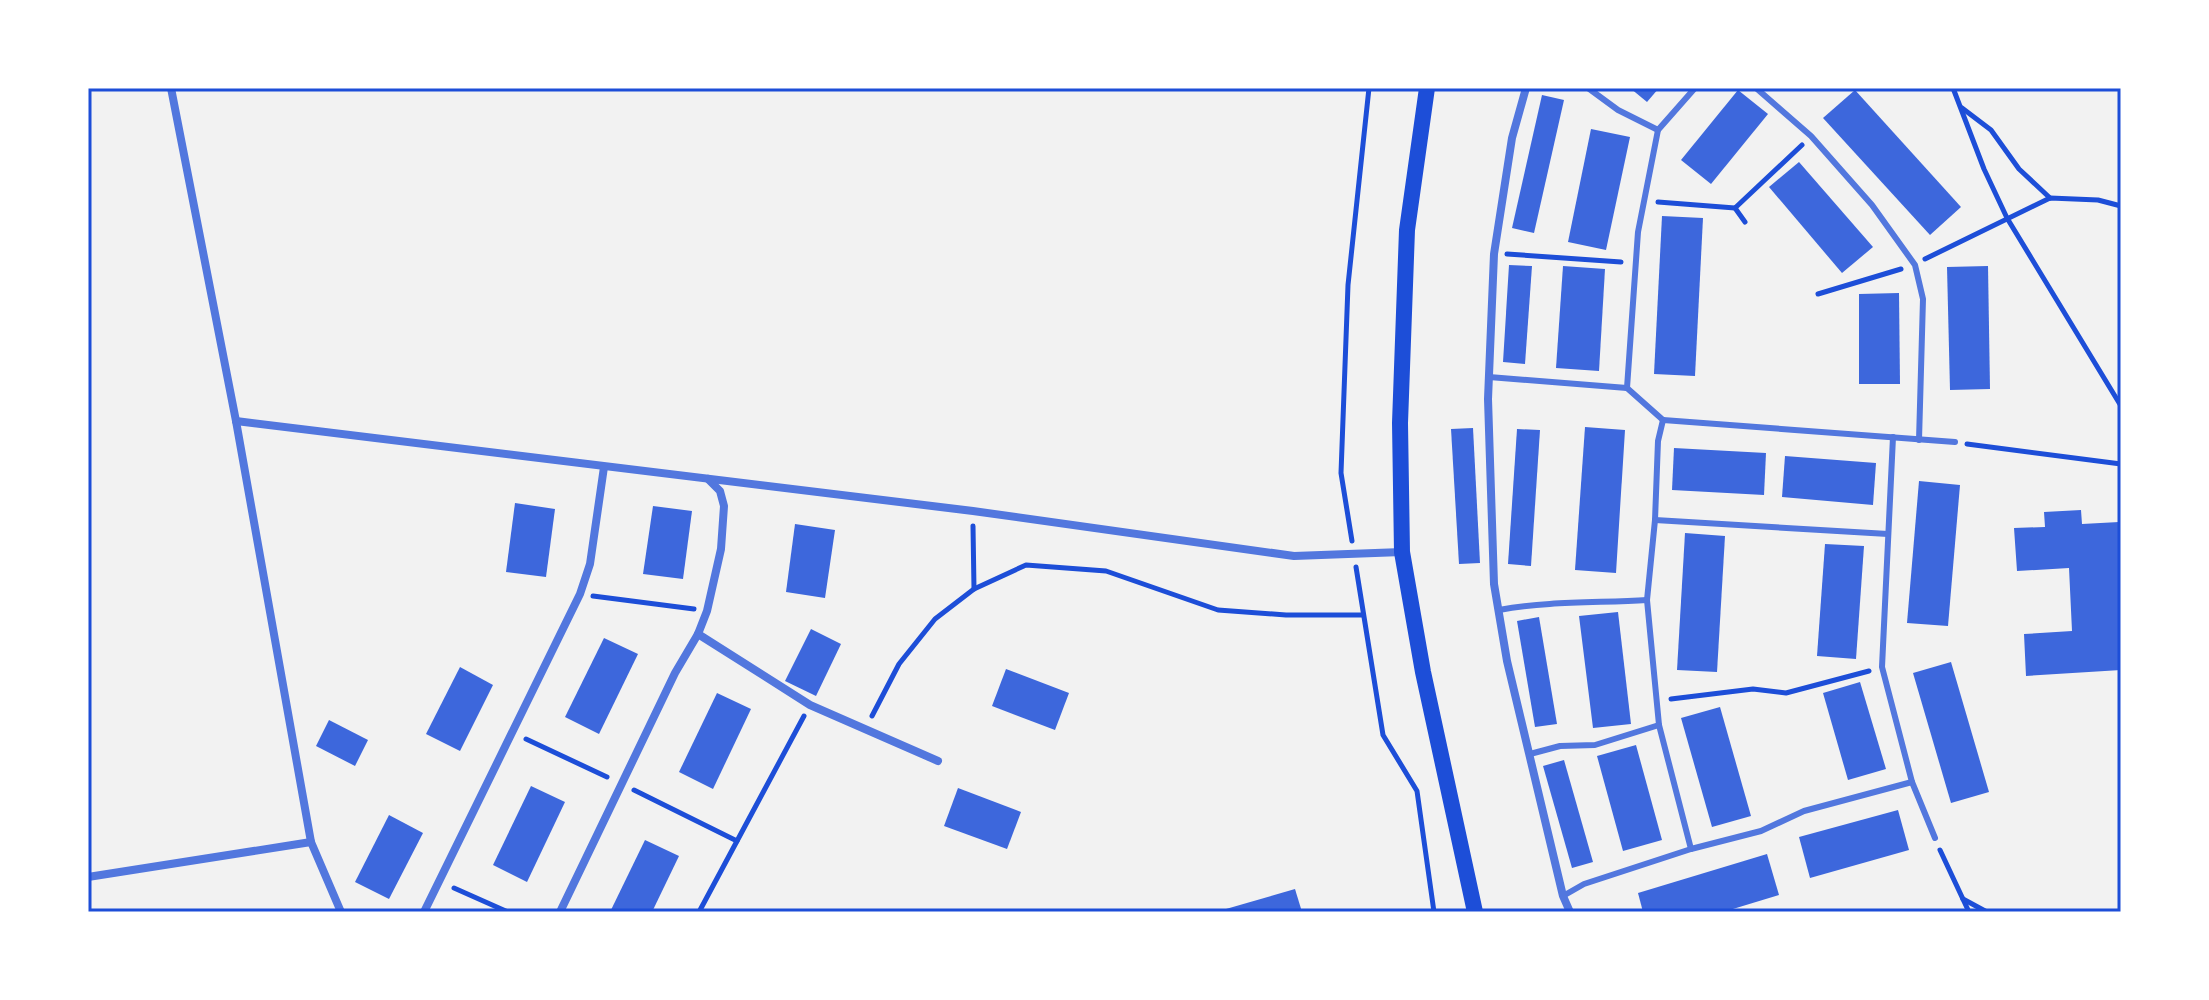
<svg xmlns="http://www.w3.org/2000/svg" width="2209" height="1000" viewBox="0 0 2209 1000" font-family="'Fira Sans Condensed',sans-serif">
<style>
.building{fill:#3d67dc}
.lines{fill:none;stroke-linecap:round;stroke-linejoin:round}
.path{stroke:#1d4ed8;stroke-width:5}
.service{stroke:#5277de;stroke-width:6}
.minor{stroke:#5277de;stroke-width:8}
.secondary{stroke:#1d4ed8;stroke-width:16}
.neatline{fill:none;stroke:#1d4ed8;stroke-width:3}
</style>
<rect width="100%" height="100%" fill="#f2f2f2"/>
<!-- building -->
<g class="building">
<polygon points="1630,88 1659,88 1647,102"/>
<polygon points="1738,90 1768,114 1711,184 1681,160"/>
<polygon points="1855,90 1961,207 1930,235 1823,118"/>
<polygon points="1542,95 1564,100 1534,233 1512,228"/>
<polygon points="1591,129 1630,137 1606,250 1568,242"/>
<polygon points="1799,162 1873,247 1842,273 1769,187"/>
<polygon points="1662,216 1703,218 1695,376 1654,374"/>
<polygon points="1509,265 1532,266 1525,364 1503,362"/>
<polygon points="1563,266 1605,269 1599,371 1556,368"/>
<polygon points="1988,266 1990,389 1950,390 1947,267"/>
<polygon points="1899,293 1900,384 1859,384 1859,294"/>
<polygon points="1585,427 1625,430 1616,573 1575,570"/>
<polygon points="1473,428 1480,563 1459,564 1451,429"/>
<polygon points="1517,429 1540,430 1531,566 1508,564"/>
<polygon points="1674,448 1766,453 1764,495 1672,490"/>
<polygon points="1785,456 1876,463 1873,505 1782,497"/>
<polygon points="1919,481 1960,485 1948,626 1907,623"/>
<polygon points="515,503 555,509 546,577 506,572"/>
<polygon points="653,506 692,511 683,579 643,574"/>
<polygon points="2081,510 2082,524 2119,522 2121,670 2026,676 2024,634 2072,631 2069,568 2017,571 2014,528 2045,527 2044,512"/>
<polygon points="795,524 835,530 825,598 786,592"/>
<polygon points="1685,533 1725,536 1717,672 1677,670"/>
<polygon points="1825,544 1864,546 1856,659 1817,656"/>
<polygon points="1618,612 1631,724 1593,728 1579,616"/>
<polygon points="1539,617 1557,724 1535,727 1517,621"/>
<polygon points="811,629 841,644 816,696 785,681"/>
<polygon points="604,638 638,654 599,734 565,717"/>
<polygon points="1951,662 1989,792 1951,803 1913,673"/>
<polygon points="460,667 493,685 460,751 426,734"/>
<polygon points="1006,669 1069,693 1055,730 992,706"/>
<polygon points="1860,682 1886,769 1848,780 1823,693"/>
<polygon points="717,693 751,709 713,789 679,772"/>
<polygon points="1720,707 1751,816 1712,827 1681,718"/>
<polygon points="329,720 368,740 355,766 316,746"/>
<polygon points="1636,745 1662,840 1623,851 1597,756"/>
<polygon points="1564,760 1593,862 1572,868 1543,766"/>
<polygon points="531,786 565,802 527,882 493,865"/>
<polygon points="958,788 1021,812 1007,849 944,826"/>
<polygon points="1898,810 1909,850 1810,878 1799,837"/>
<polygon points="389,815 423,833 389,899 355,882"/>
<polygon points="645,840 679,856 652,912 610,912"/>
<polygon points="1767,854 1779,895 1723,912 1643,912 1638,893"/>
<polygon points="1295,889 1302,912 1219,912 1219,911"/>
</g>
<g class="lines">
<!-- path -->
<g class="path">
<polyline points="1953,88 1984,169 2007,218 2121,406"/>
<polyline points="1962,108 1991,130 2019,169 2050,198"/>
<polyline points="1658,202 1735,208 1802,145"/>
<polyline points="1735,208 1745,222"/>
<polyline points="1507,254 1621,262"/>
<polyline points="1925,259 2050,198 2098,200 2121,206"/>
<polyline points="1818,294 1901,269"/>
<polyline points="1967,444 2121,464"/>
<polyline points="973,526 974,589"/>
<polyline points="1352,541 1341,473 1348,285 1369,88"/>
<polyline points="1356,567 1383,735 1417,791 1434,912"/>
<polyline points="593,596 694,609"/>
<polyline points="1671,699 1753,689 1786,693 1869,671"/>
<polyline points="872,716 899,664 935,619 974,589 1026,565 1106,571 1218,610 1286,615 1363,615"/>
<polyline points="526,739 607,777"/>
<polyline points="634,790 737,841"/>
<polyline points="1940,850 1969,912"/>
<polyline points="454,888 508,912"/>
<polyline points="1963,899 1987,912"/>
<polyline points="699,912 804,716"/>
</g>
<!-- service -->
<g class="service">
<polyline points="1588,88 1618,110 1658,130"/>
<polyline points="1756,88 1811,136 1872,205 1915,265 1923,299 1919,440"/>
<polyline points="1489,377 1627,388 1663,420"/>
<polyline points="1627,388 1638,232 1658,130 1695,88"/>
<polyline points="1663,420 1658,441 1655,520 1647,600 1659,725 1691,849"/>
<polyline points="1663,420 1955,442"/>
<polyline points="1893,437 1882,667 1912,782 1935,838"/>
<polyline points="1655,520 1888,534"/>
<path d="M1499,610C1548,601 1598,603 1647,600"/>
<polyline points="1530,754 1560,746 1595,745 1659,725"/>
<polyline points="1563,896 1584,884 1691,849 1761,831 1804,811 1912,782"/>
</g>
<!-- minor -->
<g class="minor">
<polyline points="171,88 236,421 311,842 341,912"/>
<polyline points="1526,88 1512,138 1494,254 1488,399 1494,584 1507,661 1563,896 1570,912"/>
<polyline points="236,421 973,511 1294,556 1402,552"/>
<polyline points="698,634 810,705 938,761"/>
<polyline points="88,877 311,842"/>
<polyline points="424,912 580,594 590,564 604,467"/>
<polyline points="560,912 675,673 698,634 707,611 721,549 724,506 720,491 708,479"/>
</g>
<!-- secondary -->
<polyline class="secondary" points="1427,88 1407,230 1400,423 1402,552 1423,672 1475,912"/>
</g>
<!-- border -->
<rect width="2209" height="1000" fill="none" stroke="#ffffff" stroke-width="180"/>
<rect x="90" y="90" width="2029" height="820" class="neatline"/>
</svg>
